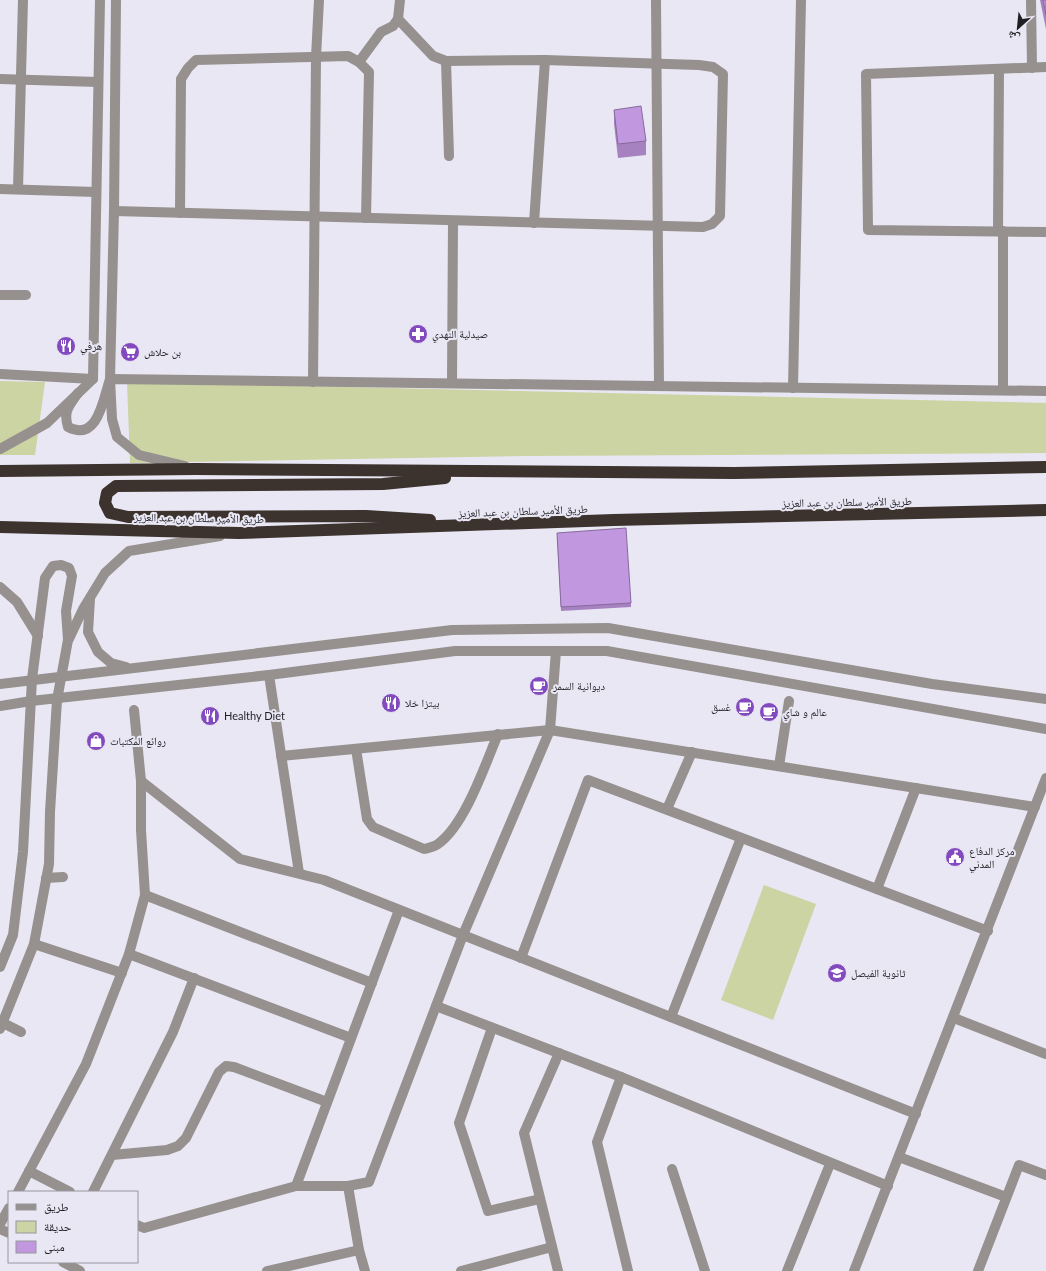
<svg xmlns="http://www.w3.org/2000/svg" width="1046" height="1271" viewBox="0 0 1046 1271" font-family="Lato,'Noto Naskh Arabic',sans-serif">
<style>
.green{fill:#cbd4a2}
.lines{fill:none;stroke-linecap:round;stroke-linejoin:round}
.minor{stroke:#96908e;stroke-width:10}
.highway{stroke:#3c322e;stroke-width:12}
.wall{fill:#a682c0}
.building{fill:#c197df;stroke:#876a9c}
.labels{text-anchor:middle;stroke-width:4;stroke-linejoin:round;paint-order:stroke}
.poi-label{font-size:11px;fill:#201f24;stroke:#e8e7f3;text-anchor:start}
.street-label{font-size:11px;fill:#201f24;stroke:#e8e7f3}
</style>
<rect width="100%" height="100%" fill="#e8e7f3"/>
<!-- green -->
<g class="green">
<polygon points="0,381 45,382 35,455 0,455"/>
<polygon points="127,382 1046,403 1046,453 526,456 130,463"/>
<polygon points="764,885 816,904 773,1020 721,1000"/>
</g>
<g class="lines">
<!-- minor -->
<g class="minor">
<polyline points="116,0 114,211 110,379 112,419 117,437 139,455 185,466"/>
<polyline points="656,0 659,386"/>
<polyline points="1031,0 1032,68"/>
<polyline points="446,61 449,156"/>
<polyline points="359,62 381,32 393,26 398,19 400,0"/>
<polyline points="1046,67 866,74 868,230 1046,232"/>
<polyline points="0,79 98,82"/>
<polyline points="0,189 96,192"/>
<polyline points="18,189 23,0"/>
<polyline points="114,211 703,227 712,224 720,216 723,74 713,67 699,65 545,60 446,61 433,56 398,19"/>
<polyline points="180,213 181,79 188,68 196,60 348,56 359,62 369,72 366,218"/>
<polyline points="534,223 545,60"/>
<polyline points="998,231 999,69"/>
<polyline points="0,295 26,295"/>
<polyline points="0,374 93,379"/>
<polyline points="313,382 316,57 319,0"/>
<polyline points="452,383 453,221"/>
<polyline points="793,388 801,0"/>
<polyline points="1003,390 1003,231"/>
<path d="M78,393C69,406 63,411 68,427C98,442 103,400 110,379L1046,391"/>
<polyline points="0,449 47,423 93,379 100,0"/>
<polyline points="0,587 17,602 38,636"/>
<polyline points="90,599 88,632 98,652 111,663 126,667"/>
<polyline points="69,639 83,609 105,573 129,551 220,536"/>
<polyline points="269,675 299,873"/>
<polyline points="0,684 452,630 608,628 932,684 1046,699"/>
<polyline points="0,706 31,701 269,675 455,651 607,651 1046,729"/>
<path d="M356,749L367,819L373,827L424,849C428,848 434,847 438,844C465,825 485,765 498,734"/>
<polyline points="281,756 550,730 1035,807"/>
<polyline points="779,766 789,701"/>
<polyline points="141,781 240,859 324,880 916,1114"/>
<polyline points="667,809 692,752"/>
<polyline points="46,878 63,877"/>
<polyline points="877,889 916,788"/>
<polyline points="145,895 372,983"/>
<polyline points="34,944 122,973"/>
<polyline points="129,954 351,1038"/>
<polyline points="521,958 588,780 988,931"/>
<polyline points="0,967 13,935 23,852 32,679 45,578 53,566 61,565 69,568 72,576 66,611 68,640 57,700 50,812 49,864 34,944 0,1029"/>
<polyline points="436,1006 621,1077 888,1186"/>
<polyline points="671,1017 741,838"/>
<polyline points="954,1018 1046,1054"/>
<polyline points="3,1023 21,1032"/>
<polyline points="492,1028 459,1123 488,1211 540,1199"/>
<polyline points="621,1077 597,1142 628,1271"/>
<polyline points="112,1155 167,1150 178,1146 186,1138 219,1072 226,1066 234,1067 327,1102"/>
<polyline points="899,1157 1006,1197"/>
<polyline points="672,1169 705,1271"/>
<polyline points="29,1171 70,1192"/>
<polyline points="296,1186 399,910"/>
<polyline points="348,1186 369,1182 463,935 550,730 556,651"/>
<polyline points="18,1192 86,1064 129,954 145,895 141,830 141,781 134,710"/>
<polyline points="93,1192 173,1032 194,978"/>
<polyline points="0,1224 9,1208"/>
<polyline points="137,1225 144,1228 296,1186 348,1186 359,1250"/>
<polyline points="0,1229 9,1233"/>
<polyline points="63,1262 80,1271"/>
<polyline points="267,1271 359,1250 365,1271"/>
<polyline points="461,1271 552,1247"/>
<polyline points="558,1271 524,1133 559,1053"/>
<polyline points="787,1271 830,1164"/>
<polyline points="854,1271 1046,778"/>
<polyline points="978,1271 1019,1165 1046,1175"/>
</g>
<!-- highway -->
<g class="highway">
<polyline points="0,471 196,469 734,473 1046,467"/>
<polyline points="430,520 366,516 128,517 110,513 105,503 107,493 116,486 383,484 445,478"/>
<polyline points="0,527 239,533 614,520 1046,510"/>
</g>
</g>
<!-- wall -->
<g class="wall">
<polygon points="1040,0 1046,0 1046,29"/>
<polygon points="614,110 646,141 646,155 618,158 614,124"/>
<polygon points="557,536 631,603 631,607 561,611"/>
</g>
<!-- building -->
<g class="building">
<polygon points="1043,0 1046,0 1046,15"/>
<polygon points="641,106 646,141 618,144 614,110"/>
<polygon points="626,528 631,603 561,607 557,533"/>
</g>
<!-- icons -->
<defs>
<g id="pharmacy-disc" transform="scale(1)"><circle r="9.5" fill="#834ac0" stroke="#e8e7f3"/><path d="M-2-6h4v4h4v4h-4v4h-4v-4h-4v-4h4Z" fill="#fff"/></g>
<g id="restaurant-disc" transform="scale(1)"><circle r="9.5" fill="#834ac0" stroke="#e8e7f3"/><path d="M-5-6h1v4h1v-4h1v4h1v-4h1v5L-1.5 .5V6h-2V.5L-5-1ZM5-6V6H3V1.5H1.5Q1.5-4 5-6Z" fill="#fff"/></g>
<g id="supermarket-disc" transform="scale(1)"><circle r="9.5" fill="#834ac0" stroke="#e8e7f3"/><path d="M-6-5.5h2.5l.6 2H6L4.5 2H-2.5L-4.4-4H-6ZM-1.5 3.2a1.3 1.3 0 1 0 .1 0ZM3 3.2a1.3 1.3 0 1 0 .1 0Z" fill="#fff"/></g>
<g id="cafe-disc" transform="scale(1)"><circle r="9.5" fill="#834ac0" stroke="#e8e7f3"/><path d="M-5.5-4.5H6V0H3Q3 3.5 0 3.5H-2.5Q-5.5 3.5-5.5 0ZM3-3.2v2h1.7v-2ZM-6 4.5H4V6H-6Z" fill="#fff"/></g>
<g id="shop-disc" transform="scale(1)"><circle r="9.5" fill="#834ac0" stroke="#e8e7f3"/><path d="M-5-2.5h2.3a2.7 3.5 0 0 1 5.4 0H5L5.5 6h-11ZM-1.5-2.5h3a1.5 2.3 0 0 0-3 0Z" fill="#fff"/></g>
<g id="civic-disc" transform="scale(1)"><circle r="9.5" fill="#834ac0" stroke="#e8e7f3"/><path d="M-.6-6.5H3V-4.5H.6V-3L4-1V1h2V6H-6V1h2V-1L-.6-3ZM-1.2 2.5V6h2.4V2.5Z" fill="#fff"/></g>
<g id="school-disc" transform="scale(1)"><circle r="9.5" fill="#834ac0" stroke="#e8e7f3"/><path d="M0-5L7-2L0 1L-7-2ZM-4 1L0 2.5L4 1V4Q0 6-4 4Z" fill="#fff"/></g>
</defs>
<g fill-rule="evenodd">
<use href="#pharmacy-disc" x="418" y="334"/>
<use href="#restaurant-disc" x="66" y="346"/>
<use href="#supermarket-disc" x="130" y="352"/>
<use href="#cafe-disc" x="539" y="686"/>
<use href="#restaurant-disc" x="391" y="703"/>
<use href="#cafe-disc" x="745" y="707"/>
<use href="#cafe-disc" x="769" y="712"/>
<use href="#restaurant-disc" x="210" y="716"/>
<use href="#shop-disc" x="96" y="741"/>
<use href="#civic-disc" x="955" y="857"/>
<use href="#school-disc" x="837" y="973"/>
</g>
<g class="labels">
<!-- poi labels -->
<g class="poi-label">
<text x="432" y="338">صيدلية النهدي</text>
<text x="80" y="350">هرفي</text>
<text x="144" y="356">بن حلاش</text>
<text x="553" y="690">ديوانية السمر</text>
<text x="405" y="707">بيتزا خلا</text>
<text x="731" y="711" text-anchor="end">غسق</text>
<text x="783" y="716">عالم و شاي</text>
<text x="224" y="720">Healthy Diet</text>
<text x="110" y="745">روائع المكتبات</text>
<text x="969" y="855">مركز الدفاع<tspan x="969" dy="13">المدني</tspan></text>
<text x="851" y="977">ثانوية الفيصل</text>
</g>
<!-- street labels -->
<g class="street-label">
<text transform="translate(847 502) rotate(-1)" y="4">طريق الأمير سلطان بن عبد العزيز</text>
<text transform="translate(523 511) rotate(-2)" y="4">طريق الأمير سلطان بن عبد العزيز</text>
<text transform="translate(199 518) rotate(1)" y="4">طريق الأمير سلطان بن عبد العزيز</text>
</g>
</g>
<!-- legend -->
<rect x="8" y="1191" width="130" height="72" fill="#e8e7f3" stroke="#9897a0"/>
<rect x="16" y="1204" width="20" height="6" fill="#96908e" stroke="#9897a0"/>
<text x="44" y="1211" font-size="12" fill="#201f24">طريق</text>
<rect x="16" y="1221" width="20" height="12" fill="#cbd4a2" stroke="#9897a0"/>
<text x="44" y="1231" font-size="12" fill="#201f24">حديقة</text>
<rect x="16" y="1241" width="20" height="12" fill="#c197df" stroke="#9897a0"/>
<text x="44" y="1251" font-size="12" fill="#201f24">مبنى</text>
<!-- north arrow -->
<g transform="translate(1018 28) rotate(207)" stroke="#e8e7f3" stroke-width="3" paint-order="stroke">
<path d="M0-3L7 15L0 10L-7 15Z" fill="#201f24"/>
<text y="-6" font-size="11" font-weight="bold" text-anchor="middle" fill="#201f24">ش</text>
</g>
</svg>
